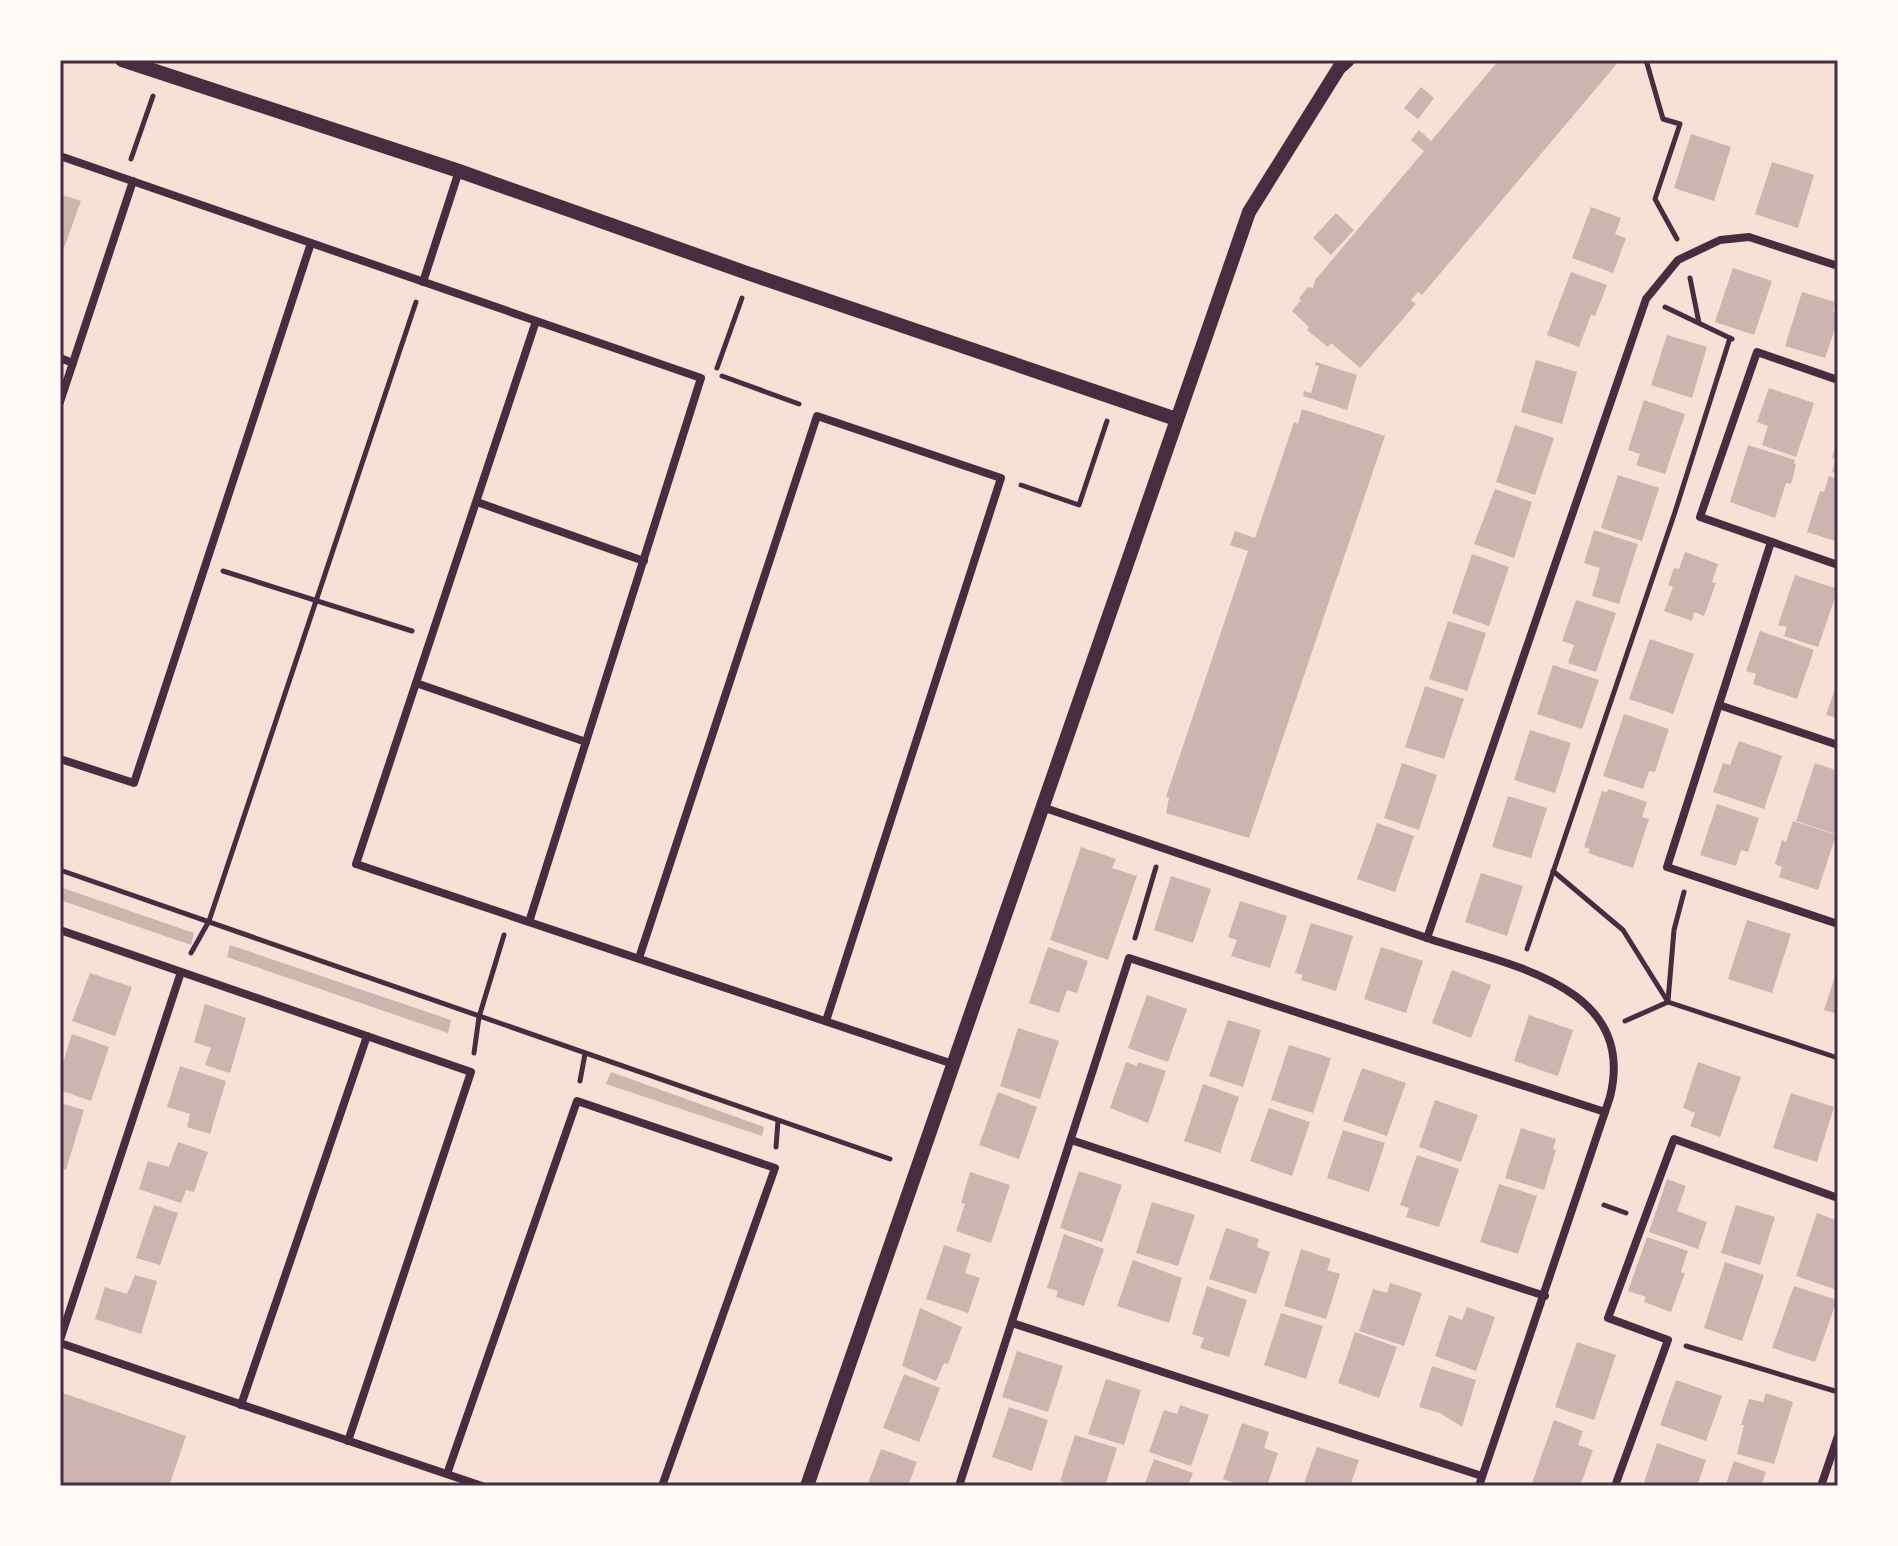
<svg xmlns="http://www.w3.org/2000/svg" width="1898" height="1546" viewBox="0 0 1898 1546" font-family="'IBM Plex Sans',sans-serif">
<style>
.building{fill:#ccb4b1}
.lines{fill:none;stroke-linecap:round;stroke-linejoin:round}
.path{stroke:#4a2c40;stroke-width:5}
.minor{stroke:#4a2c40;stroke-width:8}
.tertiary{stroke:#4a2c40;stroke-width:14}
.neatline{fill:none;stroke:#4a2c40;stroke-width:3}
</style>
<rect width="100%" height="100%" fill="#f7e1d7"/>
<!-- building -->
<g class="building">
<polygon points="1499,60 1620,60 1422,295 1418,292 1411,300 1416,304 1360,368 1331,343 1328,347 1307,330 1309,327 1292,311 1301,300 1299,298 1308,287 1313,288 1315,280 1424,151 1411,140 1419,130 1431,141"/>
<polygon points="1421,87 1434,98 1418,119 1404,108"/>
<polygon points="1691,134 1731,147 1714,201 1674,188"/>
<polygon points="1772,162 1814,175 1798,228 1755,214"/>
<polygon points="60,194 81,201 60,259"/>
<polygon points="1591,207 1621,218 1615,234 1626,238 1613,273 1572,258"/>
<polygon points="1336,213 1354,230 1331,255 1313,238"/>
<polygon points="1733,268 1772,281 1754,335 1715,322"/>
<polygon points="1571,272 1607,285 1595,316 1591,315 1579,347 1547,335"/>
<polygon points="1802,292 1835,302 1833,311 1838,313 1838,320 1825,358 1785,346"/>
<polygon points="1667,335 1707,347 1692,398 1651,385"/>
<polygon points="1536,360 1577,372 1562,424 1521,412"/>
<polygon points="1316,362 1357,375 1347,410 1303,396 1304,391 1311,393 1319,366 1315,365"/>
<polygon points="1769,388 1814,403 1796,457 1762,445 1768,426 1757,422"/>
<polygon points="1644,400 1685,414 1665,474 1636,465 1640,454 1628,450"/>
<polygon points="1302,409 1385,436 1249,838 1166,813 1169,798 1166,797 1248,551 1230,545 1235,531 1255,538 1294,422 1298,424"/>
<polygon points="1515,425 1554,438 1535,495 1496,482"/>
<polygon points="1837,441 1838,441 1838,474 1832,472 1836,459 1832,458"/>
<polygon points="1748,445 1795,460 1794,464 1796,465 1791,484 1786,483 1775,518 1730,502"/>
<polygon points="1618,475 1659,488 1642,541 1601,528"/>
<polygon points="1829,476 1838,479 1838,542 1807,532 1820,491 1824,492"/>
<polygon points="1495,489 1532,502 1514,558 1474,544"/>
<polygon points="1594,530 1638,544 1619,604 1592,596 1600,568 1584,563"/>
<polygon points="1685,552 1718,564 1712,582 1716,583 1704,616 1694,612 1692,621 1664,611 1673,587 1668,585 1674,568 1679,569"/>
<polygon points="1472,554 1509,567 1489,626 1452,613"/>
<polygon points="1795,575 1838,589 1818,647 1784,636 1787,627 1778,625"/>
<polygon points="1576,600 1616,613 1596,672 1568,663 1574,645 1562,641"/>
<polygon points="1448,621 1486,633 1467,691 1429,679"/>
<polygon points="1760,631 1814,650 1797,699 1753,684 1756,674 1746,671"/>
<polygon points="1650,639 1694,654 1673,714 1629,699"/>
<polygon points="1553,665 1599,680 1582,729 1537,714"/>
<polygon points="1838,680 1838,718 1826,715"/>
<polygon points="1425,686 1464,699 1444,759 1405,747"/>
<polygon points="1624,714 1669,729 1655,772 1649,771 1643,789 1603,776"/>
<polygon points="1530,730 1571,743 1555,793 1514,780"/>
<polygon points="1739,741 1782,756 1764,809 1713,792 1723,763 1730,765"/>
<polygon points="1402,763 1437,775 1419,830 1384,818"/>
<polygon points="1815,763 1838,771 1838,835 1796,821"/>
<polygon points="1609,789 1647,802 1642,817 1649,819 1633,868 1588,853 1590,849 1584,847 1602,791 1607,792"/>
<polygon points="1508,796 1547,808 1531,858 1492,847"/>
<polygon points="1717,804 1759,818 1748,852 1741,850 1736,866 1700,855"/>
<polygon points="1793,821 1836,835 1818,890 1779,877 1782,867 1775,864 1782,840 1786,842"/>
<polygon points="1377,823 1414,836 1395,892 1357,879"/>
<polygon points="1081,847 1116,859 1112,868 1137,876 1108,960 1050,940"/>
<polygon points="1481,873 1523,886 1507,936 1465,922"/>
<polygon points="1171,876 1211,889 1193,943 1154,930"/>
<polygon points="60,887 194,933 191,945 60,900"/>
<polygon points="1240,901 1287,916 1270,968 1231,956 1237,940 1228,937"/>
<polygon points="1747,920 1791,934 1772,993 1728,979"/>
<polygon points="1311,923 1353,936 1336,991 1301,980 1303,975 1295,973"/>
<polygon points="230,945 451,1020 448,1033 227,957"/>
<polygon points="1048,947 1088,961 1077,993 1067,990 1059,1013 1029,1003"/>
<polygon points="1381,947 1423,961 1406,1013 1364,999"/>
<polygon points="1838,967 1838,1014 1824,1010"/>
<polygon points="1452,970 1491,985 1471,1038 1432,1023"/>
<polygon points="90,973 132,987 115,1036 72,1021"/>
<polygon points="1147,995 1187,1009 1168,1062 1128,1048"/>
<polygon points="205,1004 246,1018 230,1073 205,1065 211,1048 194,1042"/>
<polygon points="1529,1015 1573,1030 1558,1076 1514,1061"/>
<polygon points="1228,1020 1261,1030 1243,1087 1209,1076"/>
<polygon points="1018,1028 1059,1041 1040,1099 1000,1086"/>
<polygon points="72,1034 109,1047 91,1101 60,1090 60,1072"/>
<polygon points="1289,1045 1331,1058 1313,1113 1271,1100"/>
<polygon points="1126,1062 1137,1066 1138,1062 1166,1071 1148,1123 1110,1108"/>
<polygon points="1698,1062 1741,1077 1720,1137 1690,1126 1695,1113 1683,1108"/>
<polygon points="180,1066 226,1081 210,1134 187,1127 190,1114 167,1107"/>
<polygon points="1362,1068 1406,1083 1387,1136 1343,1121"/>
<polygon points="611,1072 764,1127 762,1136 606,1084"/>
<polygon points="1203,1084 1239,1097 1220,1153 1184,1141"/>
<polygon points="998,1092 1037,1107 1019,1159 979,1145"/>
<polygon points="1791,1093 1834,1107 1817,1162 1773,1148"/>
<polygon points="1435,1100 1478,1115 1461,1162 1419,1147"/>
<polygon points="60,1103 84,1110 66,1170 60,1168"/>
<polygon points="1269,1108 1310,1122 1292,1176 1250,1161"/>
<polygon points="1521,1128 1556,1139 1553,1149 1556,1150 1544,1190 1505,1178"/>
<polygon points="1343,1130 1385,1143 1369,1192 1327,1178"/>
<polygon points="178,1142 208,1152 194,1192 186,1190 181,1203 139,1189 148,1161 169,1167"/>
<polygon points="1417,1155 1459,1169 1439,1227 1406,1217 1409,1208 1400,1205"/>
<polygon points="1079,1171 1122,1185 1102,1242 1060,1228"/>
<polygon points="970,1172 1010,1185 991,1243 956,1231 965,1204 961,1203"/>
<polygon points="1667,1179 1686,1186 1677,1211 1707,1222 1698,1249 1649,1232"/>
<polygon points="1499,1184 1537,1196 1518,1254 1480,1242"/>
<polygon points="1152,1202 1195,1215 1178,1266 1136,1253"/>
<polygon points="154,1205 178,1213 160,1265 136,1258"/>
<polygon points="1736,1205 1775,1217 1760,1265 1721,1253"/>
<polygon points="1817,1213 1838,1221 1838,1277 1834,1289 1796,1276"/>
<polygon points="1226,1228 1259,1239 1257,1247 1270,1252 1256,1294 1209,1279"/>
<polygon points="1064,1234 1104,1249 1084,1306 1056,1297 1058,1291 1047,1288"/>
<polygon points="1647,1237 1688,1251 1681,1272 1685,1273 1671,1312 1644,1302 1646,1297 1628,1291"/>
<polygon points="944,1245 971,1254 965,1273 980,1278 968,1313 926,1299"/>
<polygon points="1301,1249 1331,1259 1327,1270 1340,1274 1326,1319 1284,1306"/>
<polygon points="1133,1260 1182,1278 1169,1323 1117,1306"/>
<polygon points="1725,1262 1764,1275 1742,1341 1704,1328"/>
<polygon points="135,1275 157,1281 141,1334 95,1319 105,1287 127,1294"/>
<polygon points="1390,1283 1422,1293 1404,1346 1359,1331 1373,1289 1387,1293"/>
<polygon points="1207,1286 1247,1300 1229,1357 1200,1348 1204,1338 1192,1334"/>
<polygon points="1794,1286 1837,1300 1815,1362 1772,1348"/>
<polygon points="1467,1307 1495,1317 1476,1371 1435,1356 1449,1315 1462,1320"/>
<polygon points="920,1308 962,1327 948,1364 944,1363 936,1381 902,1366"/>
<polygon points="1281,1313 1323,1326 1306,1379 1264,1365"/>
<polygon points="1355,1332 1397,1347 1379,1398 1338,1383"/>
<polygon points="1577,1342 1616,1355 1594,1420 1555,1407"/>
<polygon points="1017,1351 1063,1366 1048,1412 1002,1397"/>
<polygon points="1432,1366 1476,1380 1462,1427 1440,1413 1419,1407"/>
<polygon points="904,1374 940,1388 919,1442 883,1428"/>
<polygon points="1106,1379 1141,1390 1124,1445 1088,1434"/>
<polygon points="1676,1380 1722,1396 1706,1441 1660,1425"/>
<polygon points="60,1392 186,1436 169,1486 60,1486"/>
<polygon points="1766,1393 1793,1402 1774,1464 1737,1454 1744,1425 1741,1425 1749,1399 1763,1402"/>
<polygon points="1180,1405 1209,1415 1191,1466 1149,1452 1164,1410 1177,1414"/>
<polygon points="1009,1407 1048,1420 1032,1471 992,1457"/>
<polygon points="1554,1420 1583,1431 1578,1445 1593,1450 1580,1486 1531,1486"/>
<polygon points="1242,1423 1269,1432 1264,1448 1278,1453 1267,1486 1243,1486 1223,1479"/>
<polygon points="1075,1435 1117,1448 1105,1486 1076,1486 1060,1481"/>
<polygon points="1657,1443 1706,1460 1697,1486 1643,1486"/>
<polygon points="1317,1447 1359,1460 1350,1486 1303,1486"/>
<polygon points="881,1449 917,1462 908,1486 867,1486"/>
<polygon points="1154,1459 1193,1473 1188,1486 1144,1486"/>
<polygon points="1734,1461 1766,1472 1761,1486 1720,1486 1721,1482 1726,1484"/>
</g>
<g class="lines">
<!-- path -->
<g class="path">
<polyline points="1646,60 1663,119 1680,124 1655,199 1677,239"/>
<polyline points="131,159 153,96"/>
<polyline points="1690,278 1699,323"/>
<polyline points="1665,307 1732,339"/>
<polyline points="717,368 742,298"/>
<polyline points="722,376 799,404"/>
<polyline points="1021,485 1079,505 1107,421"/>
<polyline points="223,571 412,631"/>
<polyline points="60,870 890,1159"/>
<polyline points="1553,871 1623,930 1668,1002 1838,1058"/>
<polyline points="1135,938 1156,867"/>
<polyline points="1527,949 1675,512 1730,338"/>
<polyline points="191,953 209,921 416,302"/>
<polyline points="1668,1001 1674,930 1684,892"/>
<polyline points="1625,1021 1668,1002"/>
<polyline points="474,1053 479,1017 504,935"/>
<polyline points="580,1081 585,1054"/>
<polyline points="776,1147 778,1121"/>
<polyline points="1604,1205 1626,1213"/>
<polyline points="1686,1346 1838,1392"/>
</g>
<!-- minor -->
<g class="minor">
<polyline points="60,156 701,378 529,922"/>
<polyline points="423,282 459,171"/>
<polyline points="536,321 356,864 953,1064"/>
<polyline points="60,358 73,363"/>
<polyline points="1838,380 1757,352 1700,517 1838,565"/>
<polyline points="60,402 133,181"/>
<polyline points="477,502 644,561"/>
<polyline points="1771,542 1667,867 1838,924"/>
<polyline points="416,683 586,742"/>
<polyline points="1719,705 1838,745"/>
<polyline points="60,759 134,783 311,243"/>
<polyline points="1045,808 1427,938"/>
<polyline points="60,930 471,1072 348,1441"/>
<polyline points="639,958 817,416 1001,478 826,1021"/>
<polyline points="1071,1140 1545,1296"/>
<polyline points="1012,1323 1482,1476"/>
<polyline points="60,1340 181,972"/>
<polyline points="60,1343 482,1486"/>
<polyline points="241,1405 367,1036"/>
<polyline points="447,1474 577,1101 775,1168 662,1486"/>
<polyline points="959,1486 1129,958 1605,1112"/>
<path d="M1479,1486L1610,1097C1638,984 1506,965 1427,938L1646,299L1678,260L1720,240L1749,237L1838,266"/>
<polyline points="1615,1486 1668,1340 1608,1318 1674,1139 1838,1198"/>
<polyline points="1821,1486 1838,1436"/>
</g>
<!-- tertiary -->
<g class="tertiary">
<polyline points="122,60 459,171 750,274 1176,419"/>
<polyline points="807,1486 1249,212 1339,68 1348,60"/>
</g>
</g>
<!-- border -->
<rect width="1898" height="1546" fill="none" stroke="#fffaf5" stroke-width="124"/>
<rect x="62" y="62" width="1774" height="1422" class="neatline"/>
</svg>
